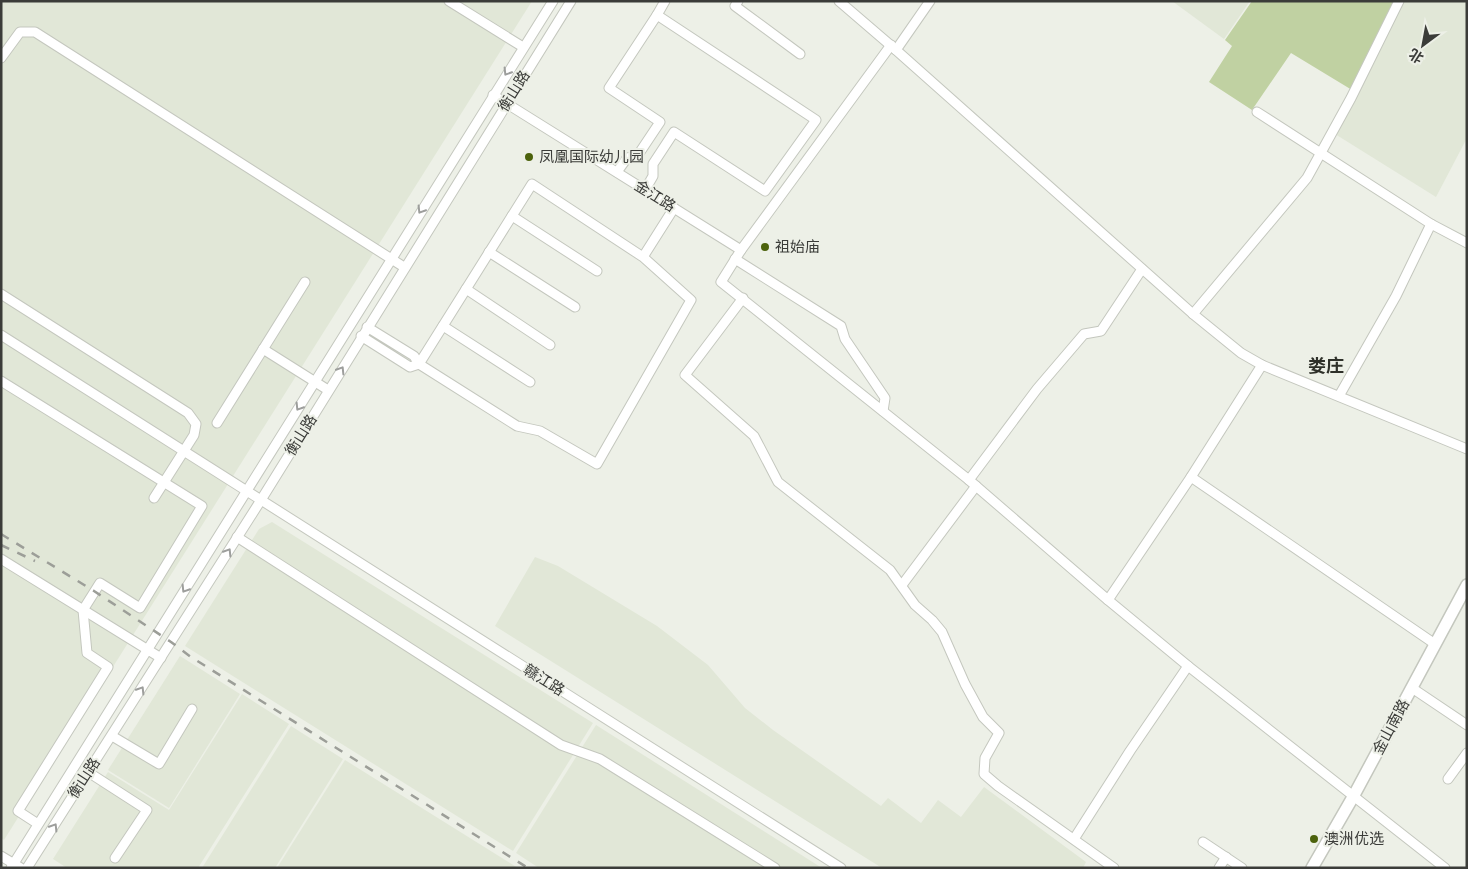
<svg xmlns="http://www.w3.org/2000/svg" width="1468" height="869" viewBox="0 0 1468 869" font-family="Inter,'Noto Sans SC',sans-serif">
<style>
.built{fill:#e1e7d7}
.green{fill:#c0d1a2}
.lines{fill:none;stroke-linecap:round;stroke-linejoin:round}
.minor-casing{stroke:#c4c7be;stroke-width:11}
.major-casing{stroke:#c4c7be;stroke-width:14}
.minor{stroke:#fff;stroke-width:9}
.major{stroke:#fff;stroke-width:11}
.rail{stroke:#9c9e98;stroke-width:2.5;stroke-dasharray:9 9;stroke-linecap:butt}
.oneway{stroke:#9d9e9c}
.poi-dot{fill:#4c620c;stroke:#edf0e7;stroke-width:2}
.labels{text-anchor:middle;stroke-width:4;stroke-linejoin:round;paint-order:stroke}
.street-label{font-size:15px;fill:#3b3c39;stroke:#edf0e7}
.poi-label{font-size:15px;fill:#3b3c39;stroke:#edf0e7;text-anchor:start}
.quarter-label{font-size:18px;font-weight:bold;fill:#2e3029;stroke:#edf0e7}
</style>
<rect width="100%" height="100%" fill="#edf0e7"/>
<!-- built -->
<g class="built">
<polygon points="1,1 532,1 4,840 1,838"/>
<polygon points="1172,1 1250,1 1224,39"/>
<polygon points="1401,1 1467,1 1467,138 1436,197 1335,134"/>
<polygon points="272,522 593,723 513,851 185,646 259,529"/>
<polygon points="535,557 558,566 657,626 708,665 745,708 773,730 881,806 888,798 921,823 938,800 961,817 984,787 1086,862 1083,868 882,868 495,626"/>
<polygon points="180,656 240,694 169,808 108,770"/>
<polygon points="242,694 289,724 198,868 67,868 53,859 108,772 169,810"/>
<polygon points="596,725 822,868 539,868 516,853"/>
<polygon points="291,726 343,759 275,868 202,868"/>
<polygon points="345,760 518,868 277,868"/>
</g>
<!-- green -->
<polygon class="green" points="1252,1 1396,1 1352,90 1291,53 1252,110 1209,82 1232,46 1225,40"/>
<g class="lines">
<!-- minor casing -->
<g class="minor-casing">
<g id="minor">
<polyline points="449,1 523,47"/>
<polyline points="738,1 735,6 800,54"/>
<polyline points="839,1 896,50 1193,314 1241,353 1262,365 1467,449"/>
<polyline points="657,15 665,1"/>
<polyline points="891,45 741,250 721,282 969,480 1108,600 1188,666 1445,868"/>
<polyline points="896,50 930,1"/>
<polyline points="1,58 20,32 35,32 404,267"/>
<polyline points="493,95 741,250"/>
<polyline points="1257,112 1431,224 1467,243"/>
<polyline points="617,172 627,158 638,155 660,122 609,88 657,15 816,120 765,191 674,132 653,164 653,176 645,190"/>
<polyline points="512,216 597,271"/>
<polyline points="489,252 575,307"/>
<polyline points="643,257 691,300 597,464 540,431 517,426 419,364 532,184 643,257 674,208"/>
<polyline points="735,259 841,326 845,339 885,398 883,411"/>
<polyline points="466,289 550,345"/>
<polyline points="1,294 188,413 196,424 194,435 154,498"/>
<polyline points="743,298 685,375 754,436 778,482 890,570 915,605 932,620 942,632 965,684 983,717 999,733 985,758 984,774 998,786 1114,868"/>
<polyline points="1193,314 1307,178 1351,98 1399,1"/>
<polyline points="443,326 530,382"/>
<polyline points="1,335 841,868"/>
<polyline points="361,336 410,367 419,364 414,356 367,327"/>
<polyline points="263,349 328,390"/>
<polyline points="1,381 202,506 140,608 100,583 83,610 87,653 108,667 18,811 38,824"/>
<polyline points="1339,396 1396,296 1431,224"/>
<polyline points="217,423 305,282"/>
<polyline points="1191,477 1435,644"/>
<polyline points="969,480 1037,389 1084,334 1101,331 1142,269"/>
<polyline points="237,537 561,745 600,759 775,868"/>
<polyline points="1,559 161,658"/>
<polyline points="902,585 976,486"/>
<polyline points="1108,600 1191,477 1262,365"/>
<polyline points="1412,688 1467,725"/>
<polyline points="112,736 159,764 192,709"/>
<polyline points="88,772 147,810 115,858"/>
<polyline points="1448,779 1467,753"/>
<polyline points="1074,839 1130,751 1188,666"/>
<polyline points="1203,842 1242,868"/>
<polyline points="1,856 21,868"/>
<polyline points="11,868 553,1"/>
<polyline points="27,868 261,500 571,1"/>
<polyline points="1219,868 1226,857"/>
</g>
</g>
<!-- major casing -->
<g class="major-casing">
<polyline id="major" points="1312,868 1353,797 1467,585"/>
</g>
<!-- minor -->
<use href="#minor" class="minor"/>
<!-- major -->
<use href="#major" class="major"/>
<!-- rail -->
<g class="rail">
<polyline points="1,534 94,591 171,642 191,657 528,868"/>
<polyline points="1,545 35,561"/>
</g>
</g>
<!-- one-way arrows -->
<defs><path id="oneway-chevron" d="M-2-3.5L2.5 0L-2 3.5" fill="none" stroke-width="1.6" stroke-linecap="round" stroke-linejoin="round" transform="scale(1.25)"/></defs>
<g class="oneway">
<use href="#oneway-chevron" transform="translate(507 72) rotate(122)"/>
<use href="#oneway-chevron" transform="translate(421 210) rotate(122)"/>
<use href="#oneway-chevron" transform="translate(341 370) rotate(-58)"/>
<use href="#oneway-chevron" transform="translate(299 407) rotate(122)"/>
<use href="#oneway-chevron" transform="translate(228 552) rotate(-58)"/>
<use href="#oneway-chevron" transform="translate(185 589) rotate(122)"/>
<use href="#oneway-chevron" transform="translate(141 690) rotate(-58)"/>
<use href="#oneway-chevron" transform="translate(54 827) rotate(-58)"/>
</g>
<!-- markers -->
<g class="poi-dot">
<circle cx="529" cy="157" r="5"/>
<circle cx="765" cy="247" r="5"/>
<circle cx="1314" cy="839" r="5"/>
</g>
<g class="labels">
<!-- street labels -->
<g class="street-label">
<text transform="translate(514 91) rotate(-58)" y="5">衡山路</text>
<text transform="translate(655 196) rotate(32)" y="5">金江路</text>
<text transform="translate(301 435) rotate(-58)" y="5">衡山路</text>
<text transform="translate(544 680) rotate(32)" y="5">赣江路</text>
<text transform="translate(1391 727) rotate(-62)" y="5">金山南路</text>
<text transform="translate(84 778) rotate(-57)" y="5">衡山路</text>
</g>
<!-- poi labels -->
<g class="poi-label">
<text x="539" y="162">凤凰国际幼儿园</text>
<text x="775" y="252">祖始庙</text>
<text x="1324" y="844">澳洲优选</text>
</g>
<!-- quarter labels -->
<g class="quarter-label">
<text x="1326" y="372">娄庄</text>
</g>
</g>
<!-- border -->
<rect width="1468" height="869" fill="none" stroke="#3b3c39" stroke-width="5"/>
<!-- north arrow -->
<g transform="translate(1423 45) rotate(212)" stroke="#edf0e7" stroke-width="4" paint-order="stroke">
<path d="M0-4L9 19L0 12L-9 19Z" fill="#3b3c39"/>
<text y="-8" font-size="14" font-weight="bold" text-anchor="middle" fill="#3b3c39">北</text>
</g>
</svg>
